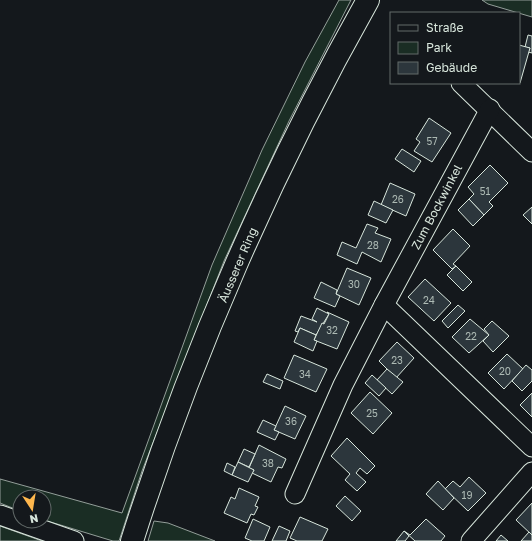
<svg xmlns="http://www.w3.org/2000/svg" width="532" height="541" viewBox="0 0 532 541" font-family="'Golos Text',sans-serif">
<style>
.green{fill:#1a2d24;stroke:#939e99}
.building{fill:#2c363c;stroke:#d8e6dc}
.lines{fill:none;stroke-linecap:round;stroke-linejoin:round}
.minor-casing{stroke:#d8e6dc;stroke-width:21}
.major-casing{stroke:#d8e6dc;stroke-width:24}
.minor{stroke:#14181c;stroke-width:19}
.major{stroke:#14181c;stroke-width:22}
.labels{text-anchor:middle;stroke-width:3;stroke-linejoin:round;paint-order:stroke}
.number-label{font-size:10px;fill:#adbab4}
.street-label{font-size:12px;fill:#d8e6dc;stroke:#14181c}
</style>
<rect width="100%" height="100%" fill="#14181c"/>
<!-- green -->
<g class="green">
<polygon points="339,0 351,0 289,121 224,261 142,471 119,541 113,541 44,520 44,497 20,497 20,511 0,503 0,479 122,513 212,265 262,150 305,62"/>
<polygon points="482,0 532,0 532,17 488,4"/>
<polygon points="154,521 168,523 215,541 148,541"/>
<polygon points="0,526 42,541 0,541"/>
</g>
<!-- building -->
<g class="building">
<polygon points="528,35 532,36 532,53 528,52 530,48 525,47"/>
<polygon points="519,45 530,48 520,83 519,82"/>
<polygon points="429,118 451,133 432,162 414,151 420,142 416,139"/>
<polygon points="402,149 421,161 414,172 395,159"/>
<polygon points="490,165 508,183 489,202 493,206 484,215 469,199 474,194 468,187"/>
<polygon points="390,183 415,194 406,216 381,205"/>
<polygon points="469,199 484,215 473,226 458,210"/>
<polygon points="374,201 393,210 386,223 368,215"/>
<polygon points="532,207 532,224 523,215"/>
<polygon points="367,224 378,228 375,233 391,239 381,262 362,252 357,264 337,255 342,242 356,248"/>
<polygon points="453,229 470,246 453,264 456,266 452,269 433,250"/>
<polygon points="456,266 472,282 463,291 447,275"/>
<polygon points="347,268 371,278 359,305 336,294"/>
<polygon points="425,279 451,303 434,321 408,297"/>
<polygon points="321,282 337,290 336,294 340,296 335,307 314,298"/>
<polygon points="458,305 465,311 448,328 442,321"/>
<polygon points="317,308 329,314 316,335 300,328 298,332 295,331 301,316 317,322 312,319"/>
<polygon points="327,312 349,322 337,349 314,340 322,323 324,324 329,314"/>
<polygon points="470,319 489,335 469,353 452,337"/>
<polygon points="492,321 509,336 493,352 483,341 489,335 484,329"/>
<polygon points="300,328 316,335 314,340 317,341 313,351 294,342"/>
<polygon points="397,342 414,358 396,378 379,361"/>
<polygon points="507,354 523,369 504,389 488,373"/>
<polygon points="294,355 327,369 316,392 284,378"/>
<polygon points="526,365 532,370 532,381 522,391 512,381"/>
<polygon points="387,369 403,382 392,394 377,380"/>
<polygon points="267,374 283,381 280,389 263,382"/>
<polygon points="372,375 386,388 379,396 365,383"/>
<polygon points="370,392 392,413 373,434 351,413"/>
<polygon points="532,393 532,417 520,405"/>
<polygon points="285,406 306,416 295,439 274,430"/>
<polygon points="263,420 276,426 274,430 279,432 275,440 257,432"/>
<polygon points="347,438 375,466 367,474 360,468 356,473 366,482 357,491 345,480 350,474 331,456"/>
<polygon points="259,445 286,459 282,468 278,467 271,482 252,473 254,470 249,468"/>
<polygon points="244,449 255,454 249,467 238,462"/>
<polygon points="238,462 254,470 248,482 232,475"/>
<polygon points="227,463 235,467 232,475 224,471"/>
<polygon points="469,477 486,493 468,511 445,489 453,481 460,487"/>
<polygon points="438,481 454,498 443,510 426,494"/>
<polygon points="239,488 259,497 255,506 258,507 254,515 251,514 247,523 224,513 231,497 235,499"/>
<polygon points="345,496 361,511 352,521 336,506"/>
<polygon points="532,503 532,535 516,520"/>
<polygon points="300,517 328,529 322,541 297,541 290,538"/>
<polygon points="253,519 270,527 264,541 252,541 245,538"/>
<polygon points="426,519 445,536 441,541 415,541 404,531 410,535"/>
<polygon points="279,526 290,531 286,541 272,541"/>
<polygon points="404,531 409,536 405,541 396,541"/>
<polygon points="529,532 532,535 532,541 521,541"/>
<polygon points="501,535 508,541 496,541"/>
</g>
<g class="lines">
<!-- minor casing -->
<g class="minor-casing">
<g id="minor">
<polyline points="461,83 532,152"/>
<polyline points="384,305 532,447"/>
<polyline points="295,494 343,385 384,305 490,109"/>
<polyline points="0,515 74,541"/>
<polyline points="471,541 532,472"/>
</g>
</g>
<!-- major casing -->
<g class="major-casing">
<path id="major" d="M132,541C190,357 273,168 368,0"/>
</g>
<!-- minor -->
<use href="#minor" class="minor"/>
<!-- major -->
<use href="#major" class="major"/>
</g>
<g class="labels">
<!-- number labels -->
<g class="number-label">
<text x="432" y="145">57</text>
<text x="485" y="195">51</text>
<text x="398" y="203">26</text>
<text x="373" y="249">28</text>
<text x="354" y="288">30</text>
<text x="429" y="304">24</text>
<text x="332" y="334">32</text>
<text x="471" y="340">22</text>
<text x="397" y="364">23</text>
<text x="505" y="375">20</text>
<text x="305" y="378">34</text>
<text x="372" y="417">25</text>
<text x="291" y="425">36</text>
<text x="268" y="467">38</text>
<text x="467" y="499">19</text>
</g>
<!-- street labels -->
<g class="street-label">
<text transform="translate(437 207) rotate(-62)" y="4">Zum Bockwinkel</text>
<text transform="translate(238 265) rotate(-67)" y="4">Äusserer Ring</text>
</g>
</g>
<!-- legend -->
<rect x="390" y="12" width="130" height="72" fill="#14181c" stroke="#626a69"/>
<rect x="398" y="25" width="20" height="6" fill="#14181c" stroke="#626a69"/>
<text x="426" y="32" font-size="12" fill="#d8e6dc">Straße</text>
<rect x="398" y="42" width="20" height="12" fill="#1a2d24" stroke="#626a69"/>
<text x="426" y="52" font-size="12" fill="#d8e6dc">Park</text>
<rect x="398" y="62" width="20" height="12" fill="#2c363c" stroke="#626a69"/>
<text x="426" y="72" font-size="12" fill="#d8e6dc">Gebäude</text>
<!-- north arrow -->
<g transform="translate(32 509) rotate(168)"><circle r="19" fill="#14181c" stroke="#626a69"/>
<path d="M0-3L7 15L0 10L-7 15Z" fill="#ffb74d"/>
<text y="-6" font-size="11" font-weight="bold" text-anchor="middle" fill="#d8e6dc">N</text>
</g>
</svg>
